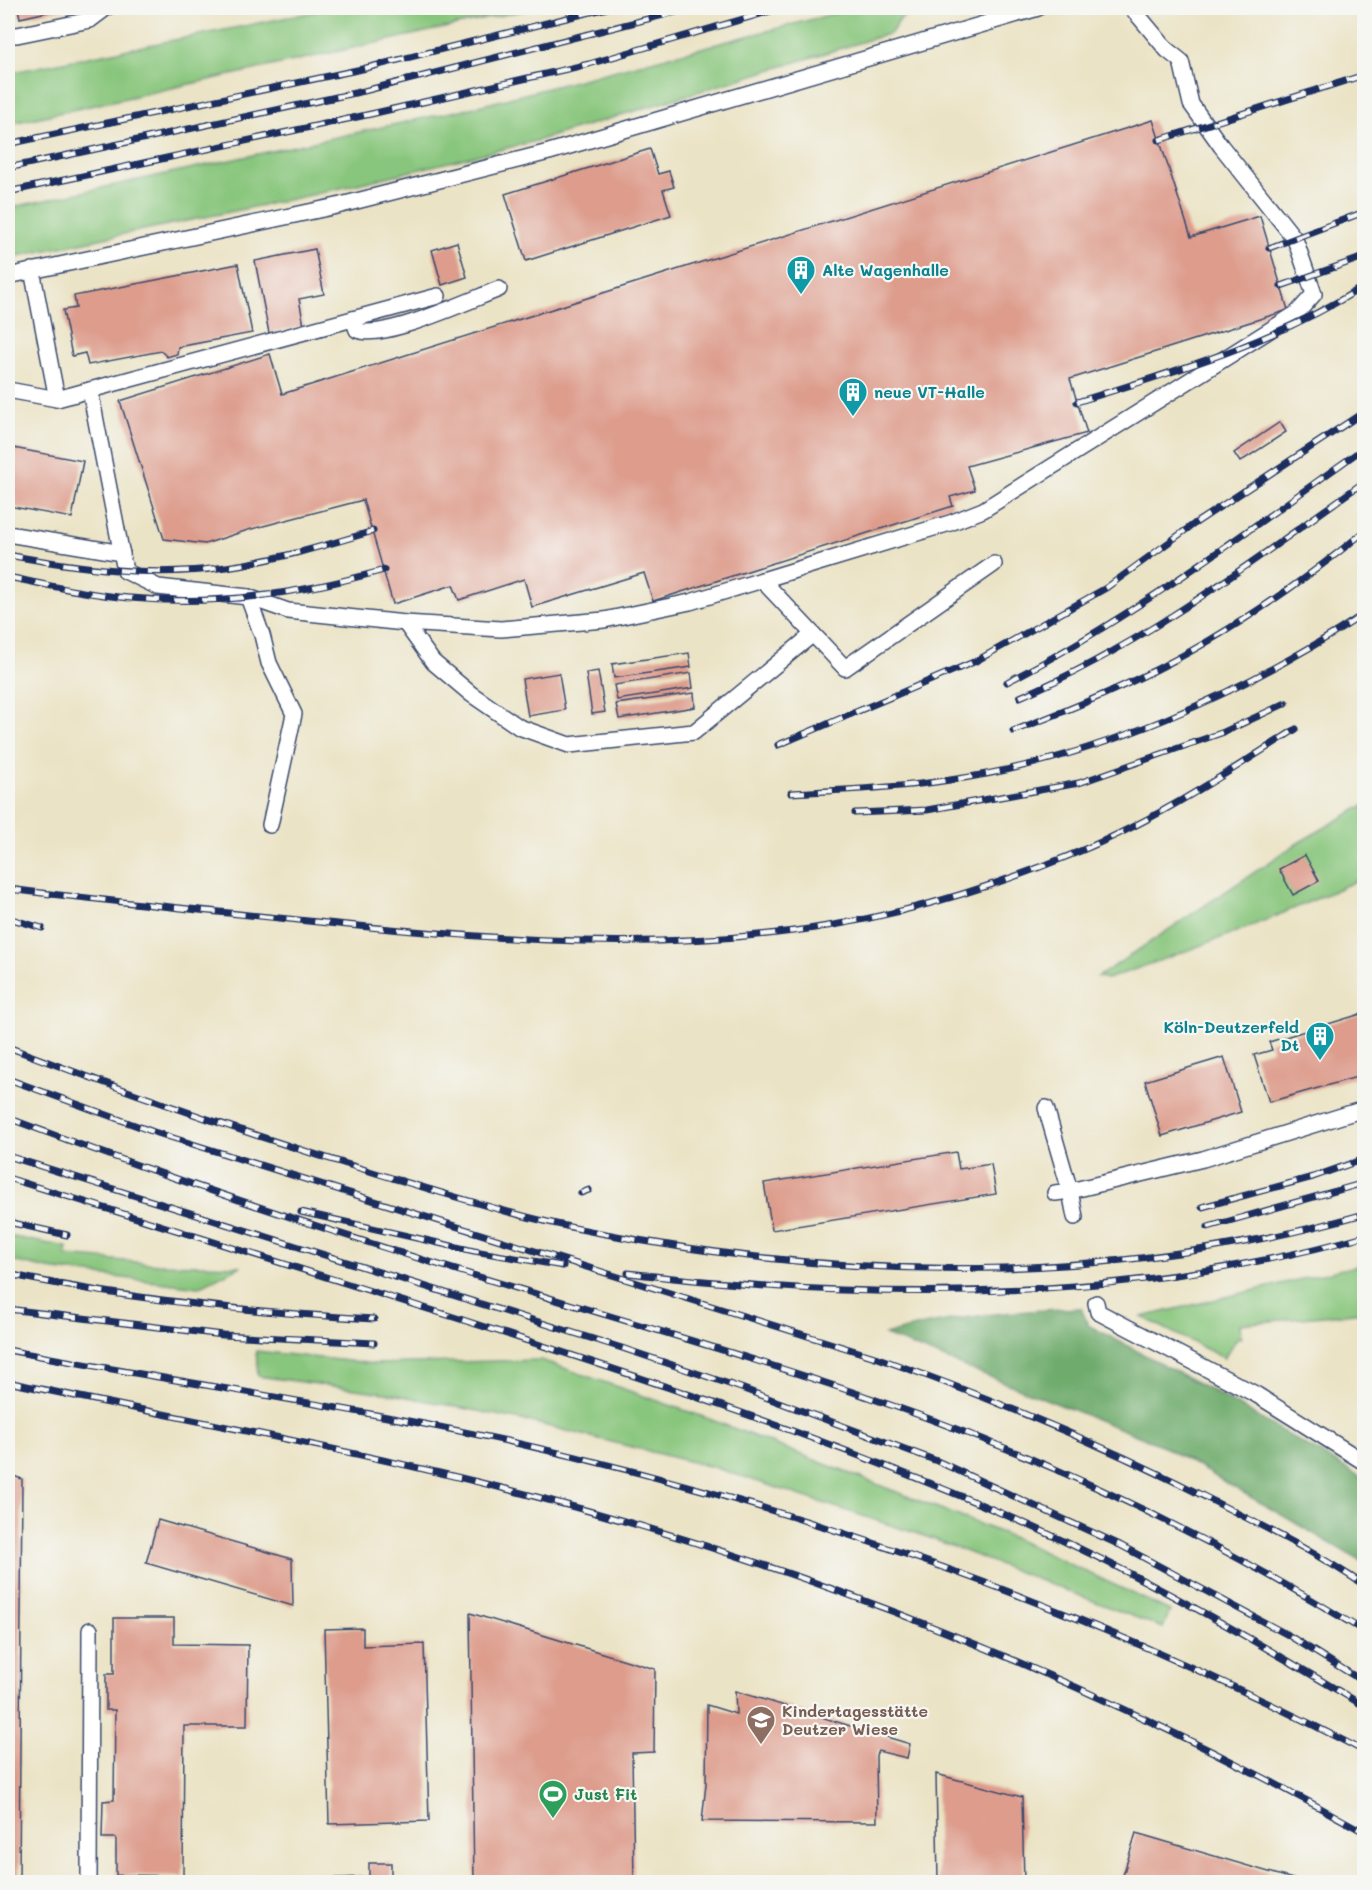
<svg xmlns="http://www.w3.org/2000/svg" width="1372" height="1890" viewBox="0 0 1372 1890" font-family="Mali,sans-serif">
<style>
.green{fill:#89c67d;stroke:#527a6e;stroke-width:1.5}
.forest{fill:#6eab6c;stroke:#446d65;stroke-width:1.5}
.building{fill:#dd9c8c}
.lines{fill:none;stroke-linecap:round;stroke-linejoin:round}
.service-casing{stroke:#3a4a6d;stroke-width:18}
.service{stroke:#fff;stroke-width:15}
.rail-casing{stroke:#1b2f5e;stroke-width:7}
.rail{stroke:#f6f6f2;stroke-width:4.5;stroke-dasharray:14;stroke-linecap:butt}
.labels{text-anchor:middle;stroke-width:4.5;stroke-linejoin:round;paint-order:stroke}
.culture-label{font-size:16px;font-weight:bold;fill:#0d838f;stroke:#f6f6f2;text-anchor:start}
.education-label{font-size:16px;font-weight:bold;fill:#785e54;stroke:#f6f6f2;text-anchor:start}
.leisure-label{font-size:16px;font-weight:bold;fill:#27864d;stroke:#f6f6f2;text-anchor:start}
</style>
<rect width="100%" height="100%" fill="#f6f6f2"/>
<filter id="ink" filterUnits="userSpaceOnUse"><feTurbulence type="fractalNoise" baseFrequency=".0167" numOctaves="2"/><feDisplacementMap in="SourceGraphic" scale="12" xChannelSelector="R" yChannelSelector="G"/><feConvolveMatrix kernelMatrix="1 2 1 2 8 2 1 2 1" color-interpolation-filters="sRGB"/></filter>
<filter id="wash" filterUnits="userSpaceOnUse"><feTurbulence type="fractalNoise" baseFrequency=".008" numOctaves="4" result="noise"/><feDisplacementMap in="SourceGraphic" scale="24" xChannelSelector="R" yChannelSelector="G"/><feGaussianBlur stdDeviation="1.35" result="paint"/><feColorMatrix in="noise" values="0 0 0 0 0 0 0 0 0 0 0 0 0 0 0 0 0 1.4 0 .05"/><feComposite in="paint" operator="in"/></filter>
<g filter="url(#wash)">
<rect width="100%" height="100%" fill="#ebe3c5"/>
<!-- green -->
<g class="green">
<polygon points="334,8 535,8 8,124 8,73"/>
<polygon points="855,8 922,8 901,18 891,33 536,141 316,194 8,258 8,208 475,107"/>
<path d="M1364,805V877C1280,917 1195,949 1107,979L1098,977L1298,843Z"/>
<polygon points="8,1236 67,1247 66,1256 159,1264 241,1266 199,1287 48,1269 8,1260"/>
<polygon points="1364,1264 1364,1312 1240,1324 1241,1338 1238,1337 1224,1358 1142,1317"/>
<polygon points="256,1351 375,1364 541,1360 712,1420 1007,1535 1170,1611 1163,1628 933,1539 716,1468 527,1421 392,1394 258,1376"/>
</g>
<!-- forest -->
<path class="forest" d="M1081,1308L1088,1325L1220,1395L1364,1479V1563L1161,1445L885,1335C949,1316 1014,1311 1081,1308Z"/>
<g id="blocks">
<!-- building -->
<g class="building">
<polygon points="18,8 65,8 20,18"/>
<polygon points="1153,120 1191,237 1260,216 1288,310 1070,379 1087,433 967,466 975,490 950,497 953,506 653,601 644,573 532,607 524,579 459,600 453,585 393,604 363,500 248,530 205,544 164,539 120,401 270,354 282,394"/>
<polygon points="650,149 658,174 669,171 674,187 663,190 671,215 526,261 505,194"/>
<polygon points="457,242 467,277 442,285 432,250"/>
<polygon points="315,249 324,294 299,299 304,326 269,333 255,261"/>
<polygon points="238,264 252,333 178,347 177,354 167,357 161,351 88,365 85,353 72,356 63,310 76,308 74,296"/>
<polygon points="1280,422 1286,432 1240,462 1234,453"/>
<polygon points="8,447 83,461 72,518 8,506"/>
<polygon points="689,653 691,667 614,678 612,664"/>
<polygon points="598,671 605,712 592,714 586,673"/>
<polygon points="559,673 565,710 528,716 522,679"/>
<polygon points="691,673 693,688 617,700 614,685"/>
<polygon points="694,693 695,707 619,719 616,704"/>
<polygon points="1305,855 1319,881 1293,895 1279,869"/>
<polygon points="1364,1013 1364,1075 1269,1102 1254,1055 1272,1050 1269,1042"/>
<polygon points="1224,1057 1241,1112 1162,1136 1145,1081"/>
<polygon points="956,1152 959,1169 991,1164 996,1194 772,1230 764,1183"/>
<polygon points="8,1474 22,1479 19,1882 8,1882"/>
<polygon points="158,1520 292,1559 293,1606 146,1563"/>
<polygon points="470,1613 655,1669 654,1752 632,1753 634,1882 474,1882"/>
<polygon points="114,1618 174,1618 174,1644 248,1645 247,1726 184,1726 183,1876 116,1875 116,1838 102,1838 103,1801 114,1800 115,1710 106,1710 106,1674 114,1674"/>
<polygon points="363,1628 363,1646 424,1644 429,1821 329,1824 324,1629"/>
<polygon points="735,1691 910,1744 907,1758 878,1751 876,1755 877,1822 702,1821 706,1784 707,1705 736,1714"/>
<polygon points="936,1774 1022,1797 1024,1882 938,1882"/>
<polygon points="1136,1833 1303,1882 1121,1882"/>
<polygon points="369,1863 391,1863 391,1882 336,1882 336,1878 369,1877"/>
</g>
</g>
</g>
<g filter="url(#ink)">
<use href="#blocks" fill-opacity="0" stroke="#3a4a6d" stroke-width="1.5"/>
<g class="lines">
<!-- service casing -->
<g class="service-casing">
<g id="service">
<polyline points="8,34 17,35 90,20 106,8"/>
<polyline points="32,270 57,399"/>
<polyline points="8,276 337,206 549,152 1038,8"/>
<path d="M353,319L357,330C382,341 470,300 499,289"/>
<polyline points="8,390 57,399 90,390 125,571 158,587 248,597 262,635 269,663 294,714 270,825"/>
<polyline points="90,390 438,296"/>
<polyline points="8,534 122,553"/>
<polyline points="762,580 845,668 994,564"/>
<polyline points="248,597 288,611 405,623 501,629 604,620 690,602 950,523 983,510 1297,313 1314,294 1295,239 1221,146 1191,104 1181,61 1167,50 1132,8"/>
<polyline points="405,623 433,662 471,694 519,727 569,745 694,732 813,634"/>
<polyline points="1046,1108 1070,1191 1055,1193"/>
<polyline points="1075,1217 1070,1191 1203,1159 1364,1109"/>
<polyline points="1096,1303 1098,1312 1257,1395 1364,1462"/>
<polyline points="89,1882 90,1630"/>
</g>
</g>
<!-- service -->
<use href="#service" class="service"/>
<!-- rail casing -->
<g class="rail-casing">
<g id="rail">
<polyline points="1159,140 1364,75"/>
<polyline points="8,144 362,69 607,8"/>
<polyline points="8,168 364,91 691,8"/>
<polyline points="8,192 371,114 589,64 781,8"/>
<polyline points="1269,248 1364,212"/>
<polyline points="1281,286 1364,257"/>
<path d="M1077,402C1176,371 1276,342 1364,286"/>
<path d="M8,555C79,568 153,578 226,567C276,560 324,546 373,531"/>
<path d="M8,577C48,585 89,595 130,598C218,606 299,594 384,570"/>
<path d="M1007,682C1134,617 1248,530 1364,448"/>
<path d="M1020,697C1146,644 1254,560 1364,482"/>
<path d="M1013,731C1056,715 1098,698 1139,678C1219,640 1296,587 1364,532"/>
<polyline points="778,745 976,661 1106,588 1194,524 1364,412"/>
<path d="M791,793C844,790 897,788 950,780C1093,760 1244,693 1364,614"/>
<polyline points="855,813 927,810 1079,783 1224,732 1286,703"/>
<path d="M8,889C108,901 208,911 308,921C464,937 620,951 777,933C877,922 975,894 1068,856C1150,824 1222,776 1296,729"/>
<polyline points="8,918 42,928"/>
<path d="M8,1047C134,1095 262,1139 392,1178C459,1198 526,1219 595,1232C850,1282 1113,1285 1364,1214"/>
<path d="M8,1079L154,1132L878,1358C1000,1401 1118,1451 1233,1511C1278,1534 1323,1557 1364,1585"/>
<path d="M8,1118C147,1170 288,1218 430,1262C599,1314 772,1361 938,1422C1087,1477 1229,1548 1364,1631"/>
<polyline points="8,1156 622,1348 741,1388 937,1461 1120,1545 1288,1635 1364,1682"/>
<path d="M8,1178C160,1225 311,1272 463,1320C650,1380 835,1441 1015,1519C1137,1572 1251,1638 1364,1706"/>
<polyline points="581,1193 589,1190"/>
<polyline points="1202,1207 1313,1177 1364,1159"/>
<polyline points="301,1212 474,1251 563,1266"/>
<polyline points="8,1222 67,1235"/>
<polyline points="1208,1227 1364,1183"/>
<path d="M628,1273C871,1302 1127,1303 1364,1236"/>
<path d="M8,1274C128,1300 251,1312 374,1319"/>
<polyline points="8,1309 223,1335 374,1343"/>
<path d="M8,1350C174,1382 341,1405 507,1441C801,1506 1097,1612 1364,1751"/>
<path d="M8,1382C172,1417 338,1447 502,1488C801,1563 1095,1681 1364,1832"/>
</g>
</g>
<!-- rail -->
<use href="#rail" class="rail"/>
</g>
</g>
<!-- icons -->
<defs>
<g id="building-pin" transform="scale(1.5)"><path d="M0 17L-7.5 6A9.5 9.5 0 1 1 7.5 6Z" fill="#0f9aa8" stroke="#f6f6f2"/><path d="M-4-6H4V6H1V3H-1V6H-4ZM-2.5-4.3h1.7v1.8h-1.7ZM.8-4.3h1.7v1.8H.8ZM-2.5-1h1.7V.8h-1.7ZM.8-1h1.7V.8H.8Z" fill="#fff"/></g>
<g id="school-pin" transform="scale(1.5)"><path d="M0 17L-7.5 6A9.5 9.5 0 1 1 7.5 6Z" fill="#8d6e63" stroke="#f6f6f2"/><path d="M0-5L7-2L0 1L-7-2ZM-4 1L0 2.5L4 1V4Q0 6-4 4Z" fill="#fff"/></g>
<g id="stadium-pin" transform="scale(1.5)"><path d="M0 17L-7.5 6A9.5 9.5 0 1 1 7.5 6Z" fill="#2e9e5b" stroke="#f6f6f2"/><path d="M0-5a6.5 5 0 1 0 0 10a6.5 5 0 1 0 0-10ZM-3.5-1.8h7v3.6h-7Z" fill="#fff"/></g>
</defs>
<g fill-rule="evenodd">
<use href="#building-pin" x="801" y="270"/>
<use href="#building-pin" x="853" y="392"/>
<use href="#building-pin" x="1320" y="1036"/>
<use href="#school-pin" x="761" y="1720"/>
<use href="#stadium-pin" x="553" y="1794"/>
</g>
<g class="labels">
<!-- culture labels -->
<g class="culture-label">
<text x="822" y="276">Alte Wagenhalle</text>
<text x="874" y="398">neue VT-Halle</text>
<text x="1299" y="1033" text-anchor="end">Köln-Deutzerfeld<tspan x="1299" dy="18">Dt</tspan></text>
</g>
<!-- education labels -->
<g class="education-label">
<text x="782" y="1717">Kindertagesstätte<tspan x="782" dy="18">Deutzer Wiese</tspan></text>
</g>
<!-- leisure labels -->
<g class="leisure-label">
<text x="574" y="1800">Just Fit</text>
</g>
</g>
<!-- margin -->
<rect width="1372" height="1890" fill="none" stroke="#f6f6f2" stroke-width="30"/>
</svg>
